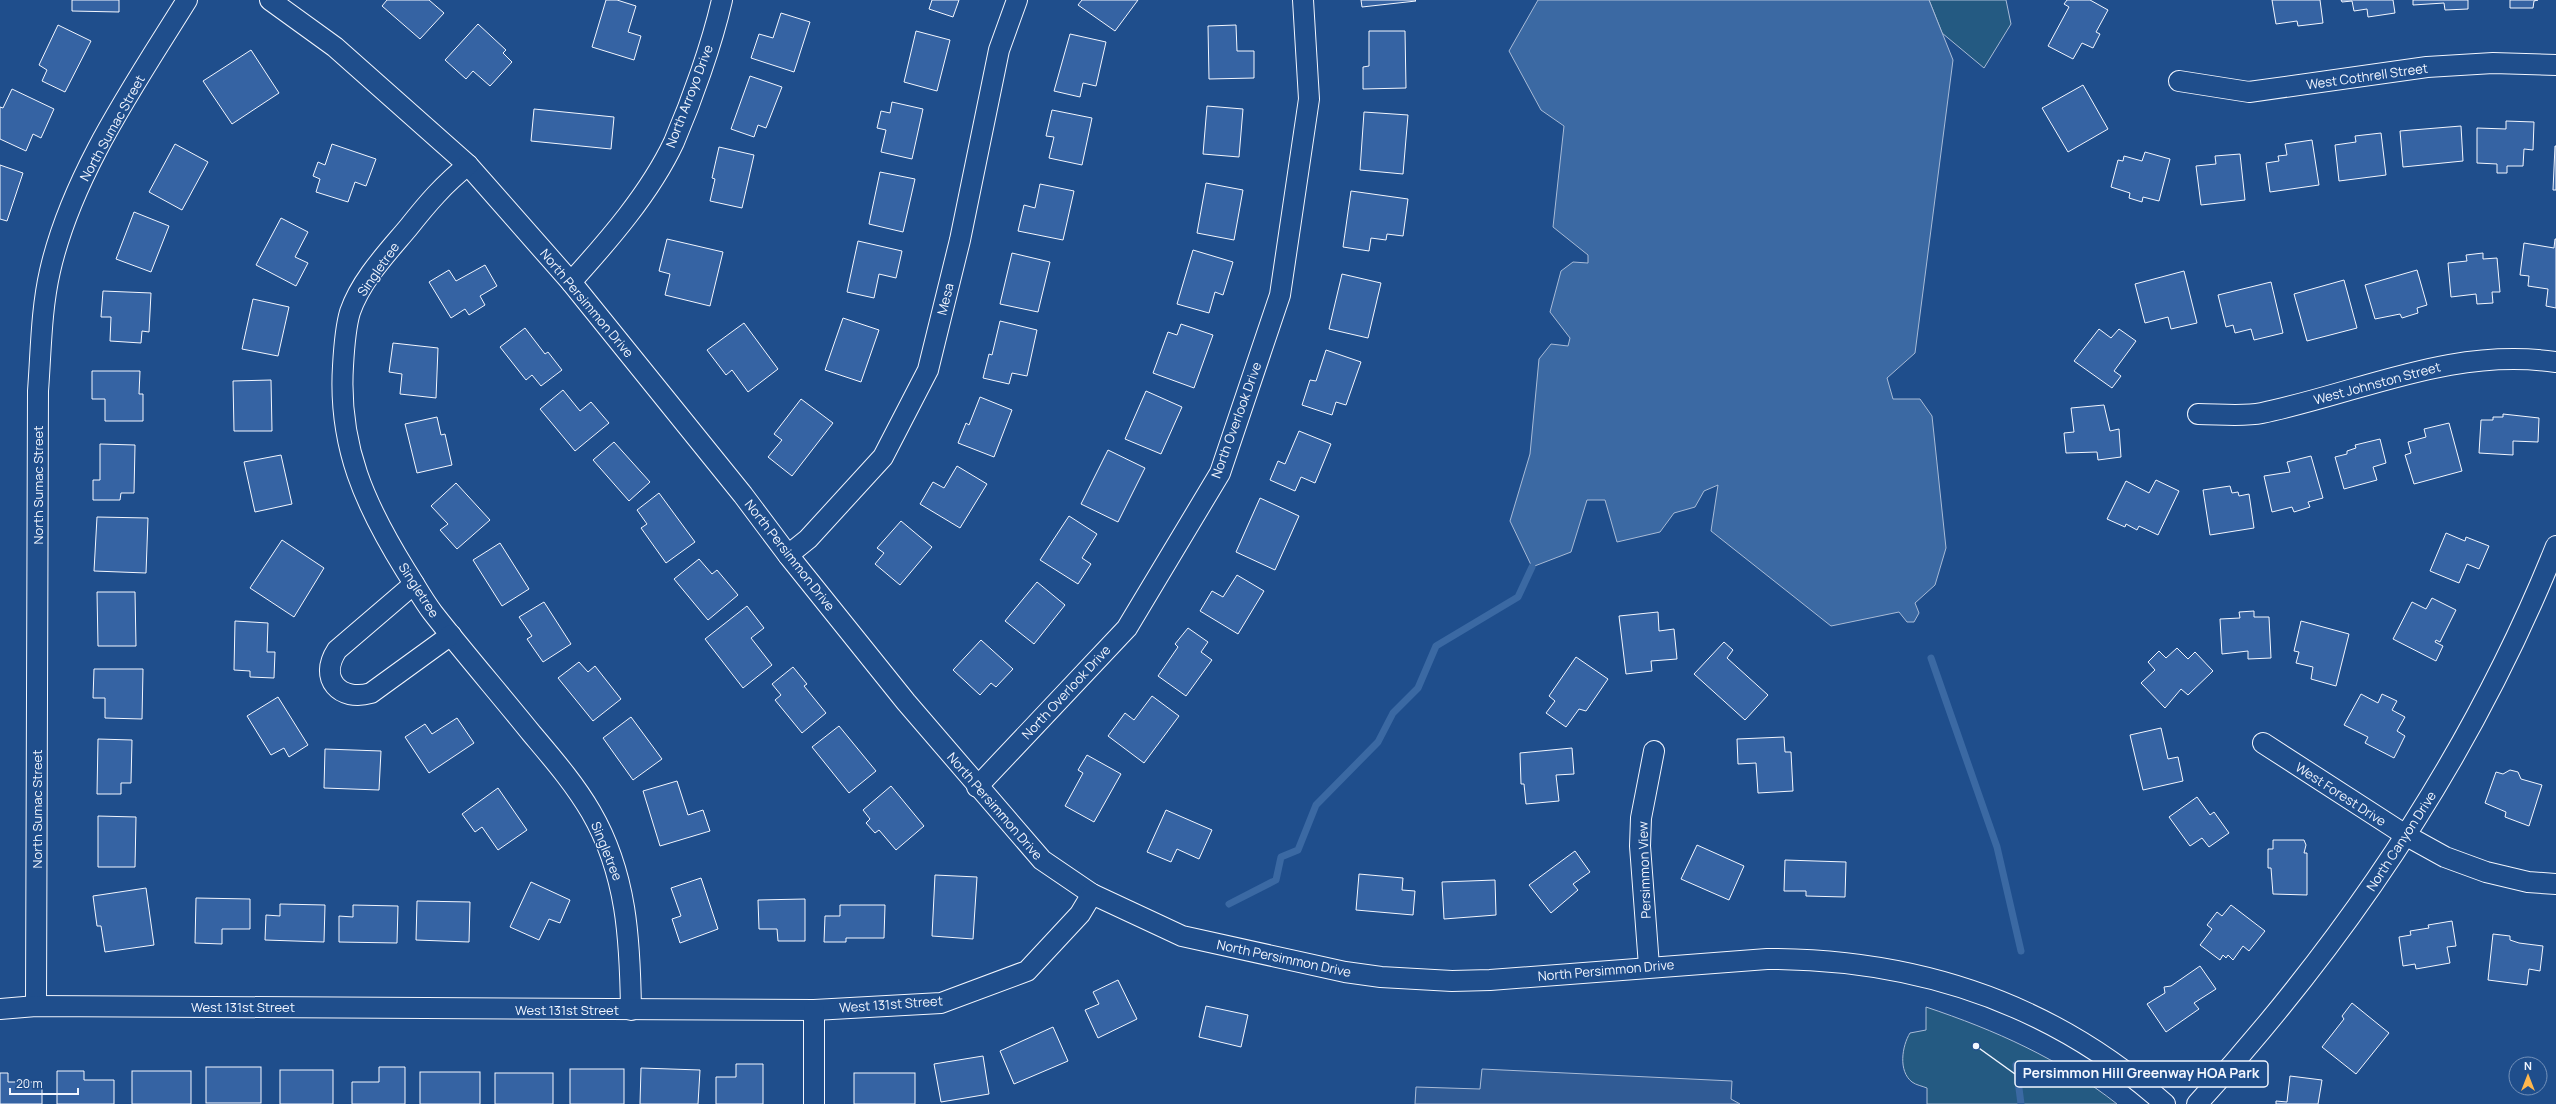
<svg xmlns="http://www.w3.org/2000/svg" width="2556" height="1104" viewBox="0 0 2556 1104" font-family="Manrope,sans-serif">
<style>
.green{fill:#245a82;stroke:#a8bbd7}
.parking{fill:#305b95;stroke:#a8bbd7}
.water{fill:#3b69a3;stroke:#a8bbd7}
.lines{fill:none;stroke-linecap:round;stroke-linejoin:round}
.stream{stroke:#3b69a3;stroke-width:7}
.building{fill:#3563a3;stroke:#f2f6ff}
.street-casing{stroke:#f2f6ff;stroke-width:22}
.street{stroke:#1f4e8c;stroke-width:20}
.labels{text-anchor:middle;stroke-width:3;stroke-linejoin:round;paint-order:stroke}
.street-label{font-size:13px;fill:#f2f6ff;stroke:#1f4e8c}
.leader{fill:none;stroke:#f2f6ff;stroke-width:1.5}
.callout-dot{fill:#f2f6ff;stroke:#1f4e8c;stroke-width:1.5}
.callout{fill:#1f4e8c;stroke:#f2f6ff;stroke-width:1.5}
.callout-label{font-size:14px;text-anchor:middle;font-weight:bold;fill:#f2f6ff}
</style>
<rect width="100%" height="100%" fill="#1f4e8c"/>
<!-- green -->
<g class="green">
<polygon points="1929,0 2006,0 2011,24 1984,68 1942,33"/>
<path d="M1926,1007C1995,1030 2060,1059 2117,1104H1927V1088C1922,1086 1916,1085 1912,1082C1898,1071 1902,1046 1910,1033L1926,1030Z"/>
</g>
<!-- parking -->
<polygon class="parking" points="1482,1069 1732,1081 1731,1099 1740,1104 1415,1104 1416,1087 1480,1089"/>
<!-- water -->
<polygon class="water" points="1538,0 1929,0 1953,60 1915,353 1887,378 1893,399 1920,399 1932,416 1946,548 1935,585 1915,603 1919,613 1914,622 1907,622 1899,612 1831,626 1711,531 1718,485 1704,491 1695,507 1674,513 1660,532 1617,542 1605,500 1587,500 1571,552 1532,567 1510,521 1530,454 1539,359 1551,344 1568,346 1570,338 1550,312 1561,271 1573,262 1588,263 1588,255 1553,227 1564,126 1541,110 1509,51"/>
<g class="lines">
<!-- stream -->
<g class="stream">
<polyline points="1931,658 1997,847 2021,951"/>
<polyline points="1229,904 1276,880 1281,857 1298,850 1316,805 1378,742 1393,713 1418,688 1436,646 1518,597 1532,567"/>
<polyline points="2016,1065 2021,1104"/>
</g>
</g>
<!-- building -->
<g class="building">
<polygon points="72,0 119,0 119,12 72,11"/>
<polygon points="387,0 429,0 444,13 420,39 382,6"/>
<polygon points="606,0 617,0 636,6 628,32 641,36 634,60 592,47"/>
<polygon points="932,0 959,0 953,17 929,9"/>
<polygon points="1082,0 1138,0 1115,31 1078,5"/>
<polygon points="1361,0 1415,0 1416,1 1362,7"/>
<polygon points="2067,0 2090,0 2108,10 2096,32 2100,34 2093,48 2082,43 2073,59 2048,46 2069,7 2064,4"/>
<polygon points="2272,0 2320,0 2323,23 2298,26 2297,21 2276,24"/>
<polygon points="2341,0 2393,0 2395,13 2368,17 2367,9 2354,11 2352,1 2342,2"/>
<polygon points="2413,0 2468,0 2468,9 2445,10 2444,3 2413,5"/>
<polygon points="2510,0 2538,0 2534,1 2533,8 2510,8"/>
<polygon points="781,13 810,22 794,72 751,58 759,34 773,38"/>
<polygon points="478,24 506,50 503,53 512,62 490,86 473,71 466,79 445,60"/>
<polygon points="58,25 91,41 65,92 42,81 47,70 39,65"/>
<polygon points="1236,25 1237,51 1254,51 1254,78 1209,79 1208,26"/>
<polygon points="916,31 950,40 937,91 904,82"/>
<polygon points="1369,31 1405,31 1406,88 1363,89 1363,67 1369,66"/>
<polygon points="1070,34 1106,42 1096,86 1083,83 1080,97 1054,91"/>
<polygon points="251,50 279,93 232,124 203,81"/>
<polygon points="750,76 782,87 766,128 758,125 754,137 731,129"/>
<polygon points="2083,85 2108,129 2068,152 2042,108"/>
<polygon points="12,89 54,109 41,138 33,134 26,151 0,139 0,107 3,108"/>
<polygon points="892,102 923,109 912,159 881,152 886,130 877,128 881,111 890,113"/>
<polygon points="1207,106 1243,109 1239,157 1203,154"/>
<polygon points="534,109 614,117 611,149 531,141"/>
<polygon points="1052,110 1092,118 1082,165 1049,158 1054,137 1046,136"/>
<polygon points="1364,112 1408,115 1403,174 1360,170"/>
<polygon points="2506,121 2534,122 2533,150 2524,149 2523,166 2507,166 2507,173 2497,173 2497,164 2477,163 2477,128 2506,129"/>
<polygon points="2461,126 2463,161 2403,167 2400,131"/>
<polygon points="2381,133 2386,175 2339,181 2335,145 2356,142 2355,136"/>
<polygon points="2312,140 2319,185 2270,192 2266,163 2279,161 2278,156 2287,155 2285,144"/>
<polygon points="175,144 208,162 182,210 149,192"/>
<polygon points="332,144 376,159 366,186 355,182 348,202 316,192 320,179 313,176 318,162 325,165"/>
<polygon points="2555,146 2556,146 2556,190 2553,190"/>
<polygon points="719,147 754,155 742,208 710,201 715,179 712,178"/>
<polygon points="2145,152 2170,159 2159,201 2143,197 2142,202 2129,198 2130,193 2111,187 2118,160 2123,161 2124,156 2142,161"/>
<polygon points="2240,154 2245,200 2201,205 2196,166 2216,164 2215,156"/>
<polygon points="0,165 23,173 7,221 0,219"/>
<polygon points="880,172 915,179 903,232 869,224"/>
<polygon points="1206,183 1243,190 1234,240 1197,233"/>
<polygon points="1040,184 1074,191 1063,240 1018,231 1024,205 1035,208"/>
<polygon points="1351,191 1408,199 1403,236 1387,234 1386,240 1371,238 1369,251 1343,247"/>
<polygon points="134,212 169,226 151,272 116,259"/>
<polygon points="281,218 308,232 295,257 308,263 296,286 256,265"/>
<polygon points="667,239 723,252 710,306 665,295 670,274 659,271"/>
<polygon points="2555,239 2556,239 2556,308 2546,306 2548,289 2528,286 2529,276 2520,275 2524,243 2554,248"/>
<polygon points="858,241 902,251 896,278 879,274 874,298 847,292"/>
<polygon points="1193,250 1233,262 1223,295 1215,292 1209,313 1177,304"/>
<polygon points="1012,253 1050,262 1038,312 1000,304"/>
<polygon points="2483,253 2483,259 2497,258 2500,292 2492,292 2493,303 2477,304 2476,294 2451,297 2448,263 2467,261 2466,255"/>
<polygon points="485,265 497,286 480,296 485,305 469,315 465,309 451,318 429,282 449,270 456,281"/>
<polygon points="2417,270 2427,305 2417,308 2418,313 2402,318 2400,314 2375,319 2365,285"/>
<polygon points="2184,271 2197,323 2171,329 2168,317 2145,323 2135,284"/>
<polygon points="1342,274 1381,283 1368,338 1329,329"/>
<polygon points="2344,280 2357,328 2307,341 2294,294"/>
<polygon points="2271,282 2283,333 2254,340 2251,329 2235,333 2233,325 2226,327 2218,295"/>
<polygon points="103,291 151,293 149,332 142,331 141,343 110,341 111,317 101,317"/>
<polygon points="253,299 289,307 278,356 242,349"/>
<polygon points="843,318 879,330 861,382 825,370"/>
<polygon points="1000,321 1037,330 1027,376 1012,373 1009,384 983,378 989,354 992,355"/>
<polygon points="744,323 778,369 748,392 732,370 726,375 707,350"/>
<polygon points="1181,324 1213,335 1194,388 1153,373 1168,332 1177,335"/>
<polygon points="525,328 545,354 548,352 562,370 541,386 532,375 526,380 500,347"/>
<polygon points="2099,329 2111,338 2119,329 2136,341 2114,371 2121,376 2112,388 2074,361"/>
<polygon points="393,343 438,348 436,398 400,394 402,374 389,372"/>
<polygon points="1326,350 1361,362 1346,405 1336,402 1332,415 1302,405 1310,380 1316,381"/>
<polygon points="92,371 140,371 139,394 143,394 143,421 105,421 105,399 92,399"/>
<polygon points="271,380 272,431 234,431 233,381"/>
<polygon points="563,390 580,411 591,402 609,423 575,451 540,409"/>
<polygon points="1146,391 1182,407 1161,454 1125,439"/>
<polygon points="980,397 1012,410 994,457 958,443 966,423 969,425"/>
<polygon points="801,399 833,423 792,476 768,457 782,440 774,434"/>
<polygon points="2104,405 2110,431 2119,429 2121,457 2098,460 2097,452 2066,453 2064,433 2074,432 2071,408"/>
<polygon points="2503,414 2539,418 2538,442 2513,441 2513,455 2479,453 2481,420 2493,420 2493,417 2503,417"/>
<polygon points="437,417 441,435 445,434 452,465 417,473 405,424"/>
<polygon points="2449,423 2462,471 2414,484 2405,455 2411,453 2408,442 2426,437 2424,429"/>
<polygon points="1299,431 1331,444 1315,483 1301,477 1295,491 1270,480 1278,461 1285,464"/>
<polygon points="2380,439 2386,463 2373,467 2377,480 2344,489 2335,457 2347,454 2347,451 2356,448 2355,445"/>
<polygon points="614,442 650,482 629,501 593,460"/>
<polygon points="100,444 135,445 134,493 121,493 120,500 93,500 93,480 100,480"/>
<polygon points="1108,450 1145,468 1118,522 1081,504"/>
<polygon points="281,455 292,504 255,512 244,462"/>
<polygon points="2311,456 2323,498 2308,502 2310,507 2294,512 2292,507 2272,512 2264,476 2290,472 2287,462"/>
<polygon points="957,466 987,484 960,528 920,504 933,482 944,488"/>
<polygon points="2156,480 2179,491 2158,535 2139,526 2137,530 2126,524 2125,527 2107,519 2126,481 2149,493"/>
<polygon points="456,483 490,520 457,549 440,530 448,524 431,506"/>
<polygon points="2230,486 2232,493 2238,492 2239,496 2249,494 2254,528 2210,535 2203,490"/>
<polygon points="659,493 695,542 666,563 641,528 647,524 637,510"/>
<polygon points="1260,498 1299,516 1275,570 1236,552"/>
<polygon points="1069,516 1097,534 1082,558 1091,564 1078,584 1040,560"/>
<polygon points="97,517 148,518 146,573 94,571"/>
<polygon points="901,521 932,547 900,585 875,564 884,553 877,548"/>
<polygon points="2446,533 2465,541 2466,537 2489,546 2479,569 2467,564 2459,583 2430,571"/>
<polygon points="282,540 324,568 294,617 250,588"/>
<polygon points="500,543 529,589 502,606 473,560"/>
<polygon points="699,559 712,574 717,570 738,595 708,620 674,579"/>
<polygon points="1237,575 1264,591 1238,634 1200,611 1212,591 1223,597"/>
<polygon points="1037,582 1065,605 1034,644 1005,621"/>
<polygon points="97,592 135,592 136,646 98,646"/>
<polygon points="2432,598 2456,610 2440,642 2436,640 2435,642 2443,646 2436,661 2393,639 2412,602 2426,609"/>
<polygon points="544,602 571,644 543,662 527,639 532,636 519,617"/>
<polygon points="747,606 764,628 751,638 772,665 743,688 705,639"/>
<polygon points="2254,611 2254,617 2269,617 2271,658 2248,659 2248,651 2222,654 2220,619 2240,618 2239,612"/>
<polygon points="1658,612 1659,631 1674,629 1677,659 1651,661 1652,671 1626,674 1619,616"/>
<polygon points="235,621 268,623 267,652 275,652 274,678 250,677 250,671 234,670"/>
<polygon points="2301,621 2349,634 2336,686 2311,679 2313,667 2296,663 2299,652 2294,651"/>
<polygon points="1188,628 1208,642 1201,652 1212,660 1186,696 1158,676 1178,647 1175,644"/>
<polygon points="981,640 1013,669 996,687 991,683 980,695 953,670"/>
<polygon points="1724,642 1733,650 1727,658 1768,695 1745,720 1694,674"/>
<polygon points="2177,648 2188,659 2195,652 2213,671 2188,695 2181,689 2165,708 2141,683 2155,670 2148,662 2159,651 2166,658"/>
<polygon points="1576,657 1608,679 1586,711 1579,709 1566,727 1546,713 1555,701 1549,696"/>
<polygon points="579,662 588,672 595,666 621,699 593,721 558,678"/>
<polygon points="793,667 807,684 804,686 826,713 802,733 775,700 781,695 772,684"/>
<polygon points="94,669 143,669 142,719 105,718 105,698 93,698"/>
<polygon points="2361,694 2378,703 2382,694 2397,701 2392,710 2405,717 2397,731 2405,736 2394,758 2365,743 2368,737 2344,725"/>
<polygon points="1152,696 1179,716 1144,763 1108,736 1125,713 1134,720"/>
<polygon points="278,697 308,745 289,757 284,748 271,755 247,716"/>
<polygon points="631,717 662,759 633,780 603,738"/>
<polygon points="457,718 474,743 429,773 405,737 425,724 432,734"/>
<polygon points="839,726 876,771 849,793 812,747"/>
<polygon points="2161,728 2168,759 2178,757 2183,781 2143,790 2130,735"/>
<polygon points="1784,737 1785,752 1791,752 1793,791 1758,793 1756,763 1738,764 1737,739"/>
<polygon points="98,739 132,740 131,783 121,783 121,794 97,794"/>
<polygon points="1572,748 1574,774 1556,775 1559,801 1526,804 1524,784 1521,784 1520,753"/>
<polygon points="325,749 381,751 379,790 324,788"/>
<polygon points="1087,755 1121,774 1094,822 1065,806 1083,773 1078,770"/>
<polygon points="2510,770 2518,772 2521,779 2542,785 2529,826 2505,817 2506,812 2485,803 2496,772 2503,774"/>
<polygon points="677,781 688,815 703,810 710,831 660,846 643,791"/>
<polygon points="891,786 924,826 896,850 879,830 875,833 866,823 870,819 863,810"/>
<polygon points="498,788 527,830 498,850 482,827 475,832 462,814"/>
<polygon points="2197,797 2210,815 2214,812 2229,833 2209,847 2202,838 2190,846 2169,817"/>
<polygon points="1166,810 1212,830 1199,859 1177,849 1171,862 1147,852"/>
<polygon points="98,816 136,817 135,867 98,867"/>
<polygon points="2273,840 2304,840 2306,845 2304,853 2307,853 2307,895 2273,894 2271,868 2268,868 2268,849 2273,849"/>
<polygon points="1697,845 1744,866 1729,900 1681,879"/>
<polygon points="1575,851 1590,872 1573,884 1578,890 1551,913 1529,885"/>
<polygon points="1785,860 1846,862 1845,897 1806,896 1806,891 1784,891"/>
<polygon points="1359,874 1403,878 1402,890 1415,891 1413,915 1356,910"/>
<polygon points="935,875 977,877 973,939 932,936"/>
<polygon points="701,878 718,929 680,943 672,919 681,916 671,888"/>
<polygon points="1495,880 1496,915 1444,919 1442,882"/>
<polygon points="531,882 570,900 560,923 549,919 539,940 510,927"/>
<polygon points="146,888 154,945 105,952 101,926 97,926 93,896"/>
<polygon points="196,898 250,899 250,929 222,929 222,944 195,943"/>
<polygon points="805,899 805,941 778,941 777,929 759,929 758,900"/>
<polygon points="417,901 470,902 469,942 416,940"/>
<polygon points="280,904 325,905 324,942 265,940 266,915 280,916"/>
<polygon points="353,905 398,906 397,943 339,942 339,916 353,917"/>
<polygon points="840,905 885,905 884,938 846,938 846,942 824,942 825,916 840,916"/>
<polygon points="2231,905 2265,931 2249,951 2243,946 2233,960 2228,955 2226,958 2223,955 2220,960 2200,945 2212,929 2207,925 2217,912 2222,916"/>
<polygon points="2452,921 2456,946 2447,947 2450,963 2416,969 2415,964 2403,966 2399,937 2411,935 2410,931 2429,928 2428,925"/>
<polygon points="2493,934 2510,936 2510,940 2519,943 2543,946 2540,971 2529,969 2527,985 2488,980"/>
<polygon points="2200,966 2216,989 2194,1003 2199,1009 2166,1032 2147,1004 2165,993 2164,987 2171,986"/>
<polygon points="1118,980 1137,1019 1098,1038 1085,1010 1099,1004 1093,992"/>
<polygon points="2352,1003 2389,1033 2356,1074 2322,1047 2344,1019 2342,1016"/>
<polygon points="1206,1006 1248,1015 1241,1047 1199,1037"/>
<polygon points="1053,1027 1068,1061 1014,1084 1000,1051"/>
<polygon points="983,1056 989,1094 941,1102 934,1064"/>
<polygon points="736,1064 763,1064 763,1104 716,1104 716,1077 736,1077"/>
<rect x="206" y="1067" width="55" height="36"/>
<polygon points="379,1067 405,1067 405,1104 352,1104 352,1082 379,1082"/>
<polygon points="641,1068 700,1070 698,1104 640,1104"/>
<rect x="570" y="1069" width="54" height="35"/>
<rect x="280" y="1070" width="53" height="34"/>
<polygon points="57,1071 84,1071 84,1080 114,1080 114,1104 57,1104"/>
<rect x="132" y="1071" width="59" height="33"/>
<rect x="420" y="1072" width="60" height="32"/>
<polygon points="0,1073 8,1073 8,1082 42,1082 42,1104 0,1104"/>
<rect x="495" y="1073" width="58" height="31"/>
<rect x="854" y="1073" width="61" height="31"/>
<polygon points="2290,1076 2322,1080 2318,1104 2276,1104 2276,1101 2287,1102"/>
</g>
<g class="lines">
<!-- street casing -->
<g class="street-casing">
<g id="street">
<path d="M270,0L335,47L468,165L571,282L743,495L788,555L906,702L1042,860L1092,894L1182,936L1345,972L1381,977L1452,981L1490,980L1767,959C1917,959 2053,1004 2165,1104"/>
<polyline points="2179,81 2249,92 2427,67 2493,63 2556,65"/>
<path d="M468,165C444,184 427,204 408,228C387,253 361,280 350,312C345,329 344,348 343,366C338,446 365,505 406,571C415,585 423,600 433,613C465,654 499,693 532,734C553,759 574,783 591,812C627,874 630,940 631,1010"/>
<path d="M571,282C609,240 650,193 674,142C692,100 712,44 722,0"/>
<path d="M2198,414C2218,414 2243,417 2262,413C2362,392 2451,347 2556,362"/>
<polyline points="788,555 808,539 883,457 928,370 960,240 999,50 1017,0"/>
<path d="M414,584L337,650C318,679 340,702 371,693L451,635"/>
<polyline points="2263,743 2407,836 2445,857 2486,872 2528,882 2556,884"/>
<polyline points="977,787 1127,628 1220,473 1280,295 1309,99 1303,0"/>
<polyline points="1649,966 1640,846 1641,818 1654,751"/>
<path d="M36,1006L38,391C41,352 41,310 50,271C72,174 135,84 187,0"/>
<polyline points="0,1009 36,1006 814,1010 941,1003 1027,971 1080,914 1092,894"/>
<polyline points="814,1104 814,1010"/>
<path d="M2197,1104C2347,940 2473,753 2556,546"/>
</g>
</g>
<!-- street -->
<use href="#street" class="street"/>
</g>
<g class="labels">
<!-- street labels -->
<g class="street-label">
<text transform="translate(2367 76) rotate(-8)" y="5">West Cothrell Street</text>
<text transform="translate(689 96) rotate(-69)" y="5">North Arroyo Drive</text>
<text transform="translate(112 128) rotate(-61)" y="5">North Sumac Street</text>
<text transform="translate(378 269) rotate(-55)" y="5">Singletree</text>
<text transform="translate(945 299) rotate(-76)" y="5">Mesa</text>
<text transform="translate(587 303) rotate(50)" y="5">North Persimmon Drive</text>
<text transform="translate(2377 383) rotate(-15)" y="5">West Johnston Street</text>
<text transform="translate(1236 420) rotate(-70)" y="5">North Overlook Drive</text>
<text transform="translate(38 485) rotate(-90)" y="5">North Sumac Street</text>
<text transform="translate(790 555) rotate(52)" y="5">North Persimmon Drive</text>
<text transform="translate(419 590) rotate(57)" y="5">Singletree</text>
<text transform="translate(1066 692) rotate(-47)" y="5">North Overlook Drive</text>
<text transform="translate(2341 794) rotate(33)" y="5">West Forest Drive</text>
<text transform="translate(995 806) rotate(49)" y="5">North Persimmon Drive</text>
<text transform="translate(37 809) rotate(-90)" y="5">North Sumac Street</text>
<text transform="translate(2401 841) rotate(-57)" y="5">North Canyon Drive</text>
<text transform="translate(607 851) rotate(68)" y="5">Singletree</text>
<text transform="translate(1644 870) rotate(-92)" y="5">Persimmon View</text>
<text transform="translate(1284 958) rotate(12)" y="5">North Persimmon Drive</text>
<text transform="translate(1606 970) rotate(-5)" y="5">North Persimmon Drive</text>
<text transform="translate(891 1004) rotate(-4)" y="5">West 131st Street</text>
<text x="243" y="1012">West 131st Street</text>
<text x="567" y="1015">West 131st Street</text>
</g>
</g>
<!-- callouts -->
<path class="leader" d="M1976 1046L2015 1074"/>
<circle class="callout-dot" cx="1976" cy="1046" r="4"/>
<rect class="callout" x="2015" y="1061" width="253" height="26" rx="4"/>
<g class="callout-label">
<text x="2141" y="1078">Persimmon Hill Greenway HOA Park</text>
</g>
<!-- north arrow -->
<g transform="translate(2528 1076)"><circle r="19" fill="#1f4e8c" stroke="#7391ba"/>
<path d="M0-3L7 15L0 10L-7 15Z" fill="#ffb74d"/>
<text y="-6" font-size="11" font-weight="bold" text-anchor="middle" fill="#f2f6ff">N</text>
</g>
<!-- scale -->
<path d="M10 1088v6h68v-6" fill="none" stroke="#f2f6ff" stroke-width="2"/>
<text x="16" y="1088" font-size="12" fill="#f2f6ff" stroke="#1f4e8c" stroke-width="3" paint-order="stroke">20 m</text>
</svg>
